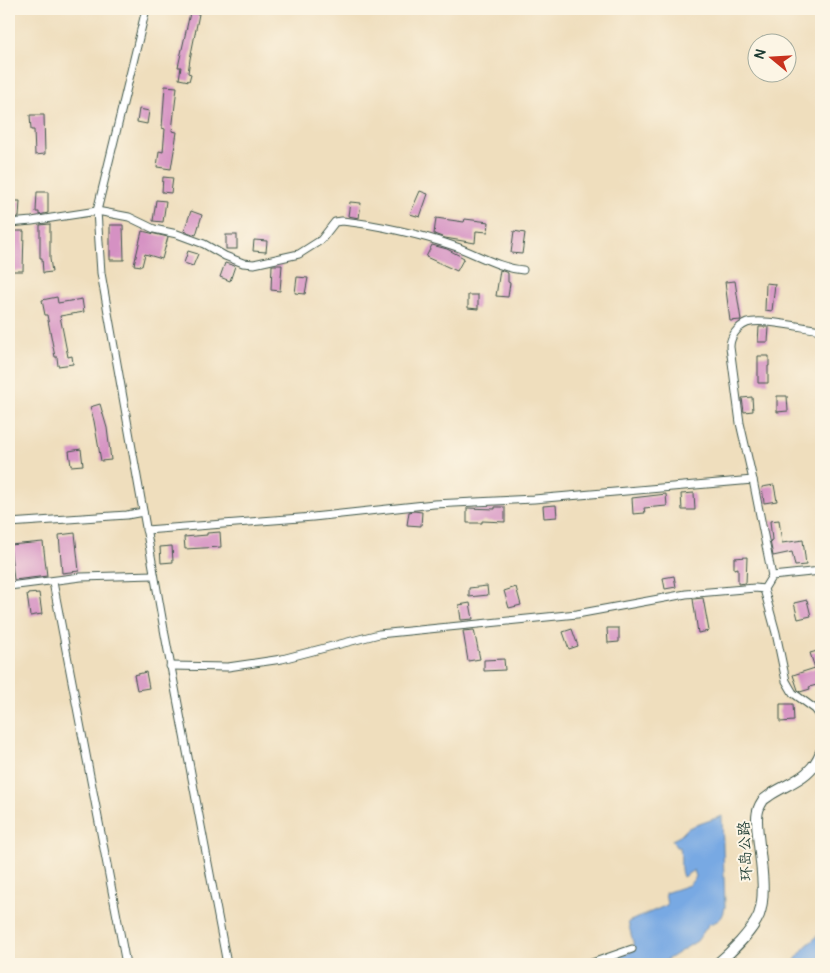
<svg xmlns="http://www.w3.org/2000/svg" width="830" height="973" viewBox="0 0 830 973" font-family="Pangolin,'LXGW WenKai TC',sans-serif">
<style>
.water{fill:#78a9e3;stroke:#4c738c}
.building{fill:#d591c3}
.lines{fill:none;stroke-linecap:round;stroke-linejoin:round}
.street-casing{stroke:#3e5549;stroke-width:9}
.secondary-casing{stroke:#3e5549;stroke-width:12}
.street{stroke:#fff;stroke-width:7}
.secondary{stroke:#fff;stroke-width:10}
.labels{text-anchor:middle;stroke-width:4;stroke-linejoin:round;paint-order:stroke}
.street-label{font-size:15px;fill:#1f3d34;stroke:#fcf5e5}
</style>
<rect width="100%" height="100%" fill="#fcf5e5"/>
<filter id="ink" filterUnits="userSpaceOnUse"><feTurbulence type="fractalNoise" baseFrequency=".02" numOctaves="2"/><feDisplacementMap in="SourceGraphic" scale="10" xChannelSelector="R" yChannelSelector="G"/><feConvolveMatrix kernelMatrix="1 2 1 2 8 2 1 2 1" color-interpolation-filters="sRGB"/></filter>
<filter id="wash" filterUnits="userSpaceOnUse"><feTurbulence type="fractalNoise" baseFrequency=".0096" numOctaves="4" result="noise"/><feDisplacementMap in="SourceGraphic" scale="20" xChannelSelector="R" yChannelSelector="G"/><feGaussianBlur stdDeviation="1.12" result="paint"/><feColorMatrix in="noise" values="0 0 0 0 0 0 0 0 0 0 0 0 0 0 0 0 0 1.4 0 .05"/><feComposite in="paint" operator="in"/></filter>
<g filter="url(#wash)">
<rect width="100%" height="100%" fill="#efdebd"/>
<!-- water -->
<g class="water">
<path d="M722,816L725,907C723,918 720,921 709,924L697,941L660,964H615L614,959L635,950L628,922L667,905L665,893L689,885L696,877L694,870L683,877C679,868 682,858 680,847H676L672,840L680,836L688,828Z"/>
<polygon points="821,933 821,964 792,964 805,947"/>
</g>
<g id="blocks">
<!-- building -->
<g class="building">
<polygon points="190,13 199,14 190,59 188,73 191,74 189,81 179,79 181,67 178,67"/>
<polygon points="165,86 177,87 172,131 177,132 171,169 157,167 159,151 163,152 165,129 162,128"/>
<polygon points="139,109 149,111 147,124 137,122"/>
<polygon points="30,115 44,115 45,154 35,155 34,130 31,130"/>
<polygon points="163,177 173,178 171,193 162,192"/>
<polygon points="420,191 428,194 420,217 410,214"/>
<polygon points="37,192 48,192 48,213 39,215 39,212 36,212"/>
<polygon points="156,200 166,201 163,222 153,221"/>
<polygon points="9,201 20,201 19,217 9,218"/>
<polygon points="350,202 361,203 359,218 348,216"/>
<polygon points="191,211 202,215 196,235 184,231"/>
<polygon points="436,218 464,222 465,219 489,222 488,232 476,231 475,243 445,238 434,234"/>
<polygon points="50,224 50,259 52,272 43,273 42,258 40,258 40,225"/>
<polygon points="110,225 123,225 124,260 110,260"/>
<polygon points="12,231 24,231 23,271 10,271"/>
<polygon points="142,231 168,237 162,259 145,254 142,266 134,265"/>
<polygon points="514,231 525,233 522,254 511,253"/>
<rect x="226" y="235" width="11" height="14"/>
<polygon points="254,240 267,241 266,252 253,251"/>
<polygon points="432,245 447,249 464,258 457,271 426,257"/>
<polygon points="188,251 198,254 193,266 184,263"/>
<polygon points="225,263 235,266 230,281 220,277"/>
<polygon points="272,265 282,265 280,291 271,290"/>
<polygon points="500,270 508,273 508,282 510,283 508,297 496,296"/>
<polygon points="297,277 308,278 305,294 295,293"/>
<polygon points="735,281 741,320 730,321 725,282"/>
<polygon points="766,283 775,284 772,311 765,310"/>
<polygon points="468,295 478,295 478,309 468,308"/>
<polygon points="57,297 58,303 82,299 84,312 60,316 68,357 72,356 73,364 58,366 57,357 55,357 47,315 45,315 42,300"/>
<polygon points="759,327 769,327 768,342 758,342"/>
<polygon points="758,356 769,356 769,366 768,366 768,383 758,383"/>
<polygon points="777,396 787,396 788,411 777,412"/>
<polygon points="752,397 753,411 744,412 742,398"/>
<polygon points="100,404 107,428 111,460 101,461 94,421 90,407"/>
<polygon points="81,449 83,465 71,466 69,451"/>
<polygon points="774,485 777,501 764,503 762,487"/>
<polygon points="694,493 695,510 682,510 681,494"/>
<polygon points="666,494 667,506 644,508 645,513 633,514 632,498"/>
<polygon points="556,505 557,517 544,518 543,506"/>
<polygon points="495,507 505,507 505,522 482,521 482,523 467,523 467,508 495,509"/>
<polygon points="414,511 422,512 421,526 407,525 409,512"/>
<polygon points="779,520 782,543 803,540 806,565 795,566 792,552 773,556 770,541 772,540 770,521"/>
<polygon points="220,532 221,547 185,549 184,537 207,535 207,533"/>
<polygon points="75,533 79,571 62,573 59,535"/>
<polygon points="43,542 47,576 14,580 10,545"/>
<polygon points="172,546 173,562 161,563 160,547"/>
<polygon points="747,557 746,583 738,584 738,568 734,569 734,558"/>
<polygon points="674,576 676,587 665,589 663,578"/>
<polygon points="487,586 488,595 469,597 469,588"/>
<polygon points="516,587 521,605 509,608 504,591"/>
<polygon points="39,593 42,614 30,616 27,594"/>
<polygon points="703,598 709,631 698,633 693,599"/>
<polygon points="807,600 811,616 798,619 794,603"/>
<polygon points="470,603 473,619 461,620 459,605"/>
<polygon points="607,628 619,628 619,642 608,643"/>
<polygon points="572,629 578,646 569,649 563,632"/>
<polygon points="474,630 480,659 468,661 463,631"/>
<polygon points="821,650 821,684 809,687 810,689 800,692 798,690 793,675 815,668 810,653"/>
<polygon points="504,659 505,670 484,671 484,660"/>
<polygon points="146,672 149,688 137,690 134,675"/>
<polygon points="780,704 793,704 794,721 780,722"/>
</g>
</g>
</g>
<g filter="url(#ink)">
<use href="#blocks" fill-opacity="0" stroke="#3e5549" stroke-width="1"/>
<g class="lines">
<!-- street casing -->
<g class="street-casing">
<g id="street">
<polyline points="146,9 97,211 101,273 165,635 227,964"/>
<path d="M9,223L32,221L97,211L129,217L154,229L177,234L204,244L225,256L243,263L254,264L299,254L321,240L335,222L342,221C375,224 423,235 454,246C477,254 499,268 523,270"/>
<polyline points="753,480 772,576 764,589 776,633 786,681 793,693 815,709 821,717"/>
<polyline points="9,523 127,515 143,512"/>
<path d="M146,530L313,517L434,504L534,499L753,480L740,423L730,347C730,337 737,327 747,323C763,318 804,328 821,330"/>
<polyline points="772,576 821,571"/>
<polyline points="53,582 126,964"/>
<polyline points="9,586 81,577 154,575"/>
<polyline points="170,666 228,667 282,659 379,634 577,614 686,594 755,588 764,589"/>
<polyline points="589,964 632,949"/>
</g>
</g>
<!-- secondary casing -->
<g class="secondary-casing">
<path id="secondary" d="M717,964C730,953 752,932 759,915C767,893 760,858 758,835C757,824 755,812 762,802C763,799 768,797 770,795C792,781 811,778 821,752"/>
</g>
<!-- street -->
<use href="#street" class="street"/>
<!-- secondary -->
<use href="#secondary" class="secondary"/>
</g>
</g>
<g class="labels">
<!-- street labels -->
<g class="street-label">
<text transform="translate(745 851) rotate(-93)" y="5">环岛公路</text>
</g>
</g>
<!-- margin -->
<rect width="830" height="973" fill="none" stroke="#fcf5e5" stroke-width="30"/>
<!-- north arrow -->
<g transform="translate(772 58) rotate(288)"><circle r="24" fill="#fcf5e5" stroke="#a4ab9e"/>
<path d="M0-4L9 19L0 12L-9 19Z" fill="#c8321e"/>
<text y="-8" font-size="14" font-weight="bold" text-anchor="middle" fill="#1f3d34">N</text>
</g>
</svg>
